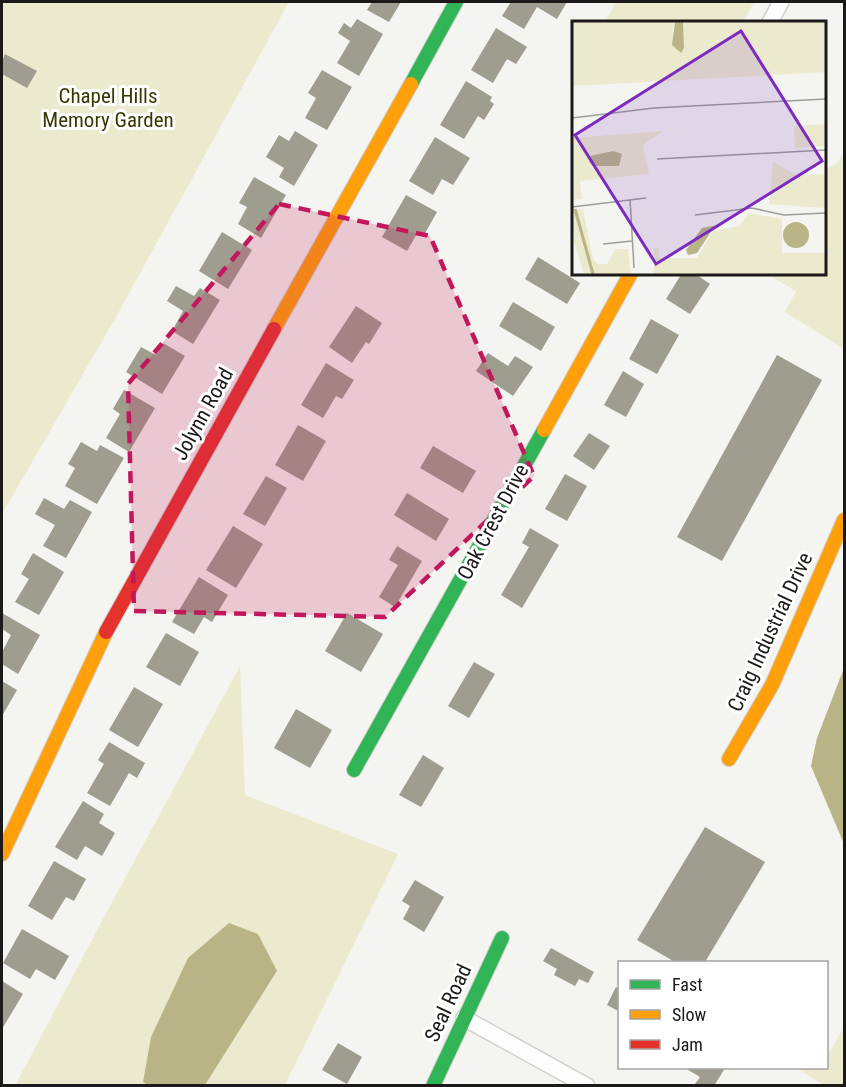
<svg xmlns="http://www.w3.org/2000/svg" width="846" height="1087" viewBox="0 0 846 1087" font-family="'Roboto Condensed',sans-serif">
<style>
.green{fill:#eceace}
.water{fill:#b8b486}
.building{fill:#9e9d8f}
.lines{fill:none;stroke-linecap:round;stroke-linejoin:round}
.street-casing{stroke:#d0d0cd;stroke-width:18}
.fast-casing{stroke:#d0d0cd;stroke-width:16}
.slow-casing{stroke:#d0d0cd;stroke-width:16}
.jam-casing{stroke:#d0d0cd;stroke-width:16}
.street{stroke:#fdfdfd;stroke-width:15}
.fast{stroke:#30b455;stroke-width:14}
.slow{stroke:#ff9f0a;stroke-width:14}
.jam{stroke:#e5322d;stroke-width:14}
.marked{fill:#c2185b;fill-opacity:0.2;stroke:#c2185b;stroke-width:4.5;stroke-dasharray:12 8;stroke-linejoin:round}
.labels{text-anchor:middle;stroke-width:6;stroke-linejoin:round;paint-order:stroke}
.park-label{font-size:21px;fill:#3b3600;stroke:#fff}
.street-label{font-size:21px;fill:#1b1a18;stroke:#fff}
.inset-river{fill:none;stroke:#b8b486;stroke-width:3}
.inset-road{fill:none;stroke:#9d9d9a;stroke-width:1.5}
.view{fill:#7b2cbf;fill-opacity:0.15;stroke:#7b2cbf;stroke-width:3}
.inset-edge{fill:none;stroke:#1b1a18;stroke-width:3}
</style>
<rect width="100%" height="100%" fill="#f4f4f0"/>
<!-- green -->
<g class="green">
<polygon points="2,2 289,2 116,317 2,514"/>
<polygon points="616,2 754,2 743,22 605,22"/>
<polygon points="844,152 844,349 785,312 796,291 765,273 824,273 824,170 839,162"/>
<polygon points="240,666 245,795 398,854 285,1085 205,1085 277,972 229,923 188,959 151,1037 143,1082 148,1085 15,1086 103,919"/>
<polygon points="844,1027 844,1085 824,1085 796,1068 826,1068 827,1056"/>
</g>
<!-- water -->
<g class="water">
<polygon points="844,668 844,844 811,766 817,738"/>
<polygon points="229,923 258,934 277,971 205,1085 148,1085 143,1082 151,1037 188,958"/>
</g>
<!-- building -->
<g class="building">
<polygon points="372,2 401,2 389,22 367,10"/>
<polygon points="511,2 567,2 557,19 537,7 524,29 502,16"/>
<polygon points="357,19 383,34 359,76 337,63 350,41 338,33 344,23 351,28"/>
<polygon points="496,28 527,47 516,64 507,59 493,83 471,70"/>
<polygon points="5,54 37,71 27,88 2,74 2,61"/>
<polygon points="322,70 352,87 327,130 305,118 316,98 308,93"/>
<polygon points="466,81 492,97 490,101 494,104 484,120 478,116 464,139 440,125"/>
<polygon points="295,131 318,145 294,186 279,177 284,168 266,157 279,135 289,141"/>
<polygon points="435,137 470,158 453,185 442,179 433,195 409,181"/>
<polygon points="254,177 286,195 261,238 238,224 247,207 239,203"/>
<polygon points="406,195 437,212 424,235 418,232 407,251 382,237"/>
<polygon points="222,232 252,250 228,289 199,271"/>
<polygon points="538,257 580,283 567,304 525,279"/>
<polygon points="682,273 694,273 710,284 690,314 666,299"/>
<polygon points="176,286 194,296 200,288 220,300 193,344 172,331 183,311 167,301"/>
<polygon points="513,302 555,327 541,351 499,326"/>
<polygon points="356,306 382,323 369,344 366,342 352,363 329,347"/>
<polygon points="651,319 679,335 657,374 629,359"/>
<polygon points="163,343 185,356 162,394 126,372 141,347 156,355"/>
<polygon points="488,353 508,366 515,356 533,367 513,396 476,371"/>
<polygon points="777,355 822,380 722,561 677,537"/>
<polygon points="326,363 354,380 342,399 336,396 323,418 301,405"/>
<polygon points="623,371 644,384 626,417 604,405"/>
<polygon points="124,390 155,408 129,452 106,438 120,414 113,409"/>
<polygon points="298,425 326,441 303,481 275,465"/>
<polygon points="589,433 610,446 594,470 573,456"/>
<polygon points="81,442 97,451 100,445 124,458 97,504 65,486 75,468 68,464"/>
<polygon points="433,446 476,471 463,493 420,468"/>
<polygon points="565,474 587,486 567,521 545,509"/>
<polygon points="266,476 287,488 265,526 243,514"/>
<polygon points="407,493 449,519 436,541 394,515"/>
<polygon points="44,498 64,509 70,500 92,512 66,558 43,546 55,525 35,514"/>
<polygon points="233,526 263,544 236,588 206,570"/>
<polygon points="530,528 559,545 522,608 501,595 529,547 522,543"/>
<polygon points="397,546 422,561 395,607 379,597 398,565 389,560"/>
<polygon points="33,553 64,572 39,615 15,602 29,579 21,574"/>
<polygon points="199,577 228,595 212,622 204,617 194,634 172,622"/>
<polygon points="2,613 40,635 18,674 2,664 2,652 11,635 2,629"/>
<polygon points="347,613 383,634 361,672 325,651"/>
<polygon points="166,633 199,652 180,686 146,667"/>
<polygon points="474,662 495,674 469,718 448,706"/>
<polygon points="2,681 17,690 2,716"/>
<polygon points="134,687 163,704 138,747 109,730"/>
<polygon points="296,709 332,730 310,768 274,748"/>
<polygon points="109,742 145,763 137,778 129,773 110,806 87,793 104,764 98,760"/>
<polygon points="423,755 444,768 421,807 399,795"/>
<polygon points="83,801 104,814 99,823 115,833 102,856 85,846 77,860 55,847"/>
<polygon points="705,827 765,862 705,962 675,962 637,940"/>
<polygon points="54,861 86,879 74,901 66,897 52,920 28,906"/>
<polygon points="415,880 444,897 424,932 403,919 410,906 402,901"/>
<polygon points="22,929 69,956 55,980 36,969 30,979 3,963"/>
<polygon points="551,948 594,972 588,983 579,979 575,986 554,975 557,969 543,961"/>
<polygon points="2,981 23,994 2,1029"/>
<polygon points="616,987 620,989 620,1012 607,1005"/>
<polygon points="338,1043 362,1057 347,1084 322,1070"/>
<polygon points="685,1068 725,1068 714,1086 698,1086 695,1084 700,1077"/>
</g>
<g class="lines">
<!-- street casing -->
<g class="street-casing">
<g id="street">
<polyline points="770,22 781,2"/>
<polyline points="464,1018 587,1086"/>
</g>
</g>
<!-- fast casing -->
<g class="fast-casing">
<g id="fast">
<polyline points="411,84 456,2"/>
<polyline points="354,770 544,430"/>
<polyline points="433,1086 502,938"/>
</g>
</g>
<!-- slow casing -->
<g class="slow-casing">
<g id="slow">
<polyline points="274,329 411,84"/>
<polyline points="544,430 631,273"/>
<polyline points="729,759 772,685 844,520"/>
<polyline points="2,854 106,632"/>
</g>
</g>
<!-- jam casing -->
<g class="jam-casing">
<polyline id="jam" points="106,632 274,329"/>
</g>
<!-- street -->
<use href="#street" class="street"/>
<!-- fast -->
<use href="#fast" class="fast"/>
<!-- slow -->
<use href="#slow" class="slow"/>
<!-- jam -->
<use href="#jam" class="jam"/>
</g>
<!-- marked area -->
<path class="marked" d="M279,204L430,236L534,476L385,617L134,611L128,384Z"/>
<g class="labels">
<!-- park labels -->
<g class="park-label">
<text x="108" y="103">Chapel Hills<tspan x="108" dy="24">Memory Garden</tspan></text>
</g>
<!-- street labels -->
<g class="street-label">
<text transform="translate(203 414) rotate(-61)" y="7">Jolynn Road</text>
<text transform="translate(493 522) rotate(-62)" y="7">Oak Crest Drive</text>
<text transform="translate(770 632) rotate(-65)" y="7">Craig Industrial Drive</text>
<text transform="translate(448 1003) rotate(-65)" y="7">Seal Road</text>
</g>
</g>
<!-- overview -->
<g transform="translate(572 21)">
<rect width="254" height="254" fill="#f4f4f0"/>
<path d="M0,1H103L100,11L112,27L111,1H253V51L0,65ZM253,103V125L223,127L222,105ZM91,110L71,124L77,153L8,160L10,178L0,179V117ZM201,141L225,154L253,153V187L197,183ZM11,188L21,238L26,243H35L44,228H56L59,253H12L2,221L0,189ZM177,192L210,198V232H253V253H82V227H87V237H125L141,210L167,205Z" fill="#eceace"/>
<path d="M103,1H111L112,27L109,32L100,24ZM41,130L50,133L47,145H21L17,141L18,135ZM211 214a13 13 0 1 1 26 0a13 13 0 1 1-26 0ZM151,203L139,211L125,232L116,234L114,229L130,207Z" fill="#b8b486"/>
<path class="inset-river" d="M3,188L21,253"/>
<path class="inset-road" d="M0,97L82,87L254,78M85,138L254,129M58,178L62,247M0,186L74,177M123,194L180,187L212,194L254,192M31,223L60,220"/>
<path class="view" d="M169,10L250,140L84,243L3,114Z"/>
<rect width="254" height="254" class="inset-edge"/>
</g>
<!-- border -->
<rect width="846" height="1087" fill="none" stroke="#1b1a18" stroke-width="6"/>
<!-- legend -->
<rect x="618" y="961" width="210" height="108" fill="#ffffff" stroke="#a4a3a3" stroke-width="1.5"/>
<rect x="630" y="980" width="30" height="9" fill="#30b455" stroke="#a4a3a3" stroke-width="1.5"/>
<text x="672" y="991" font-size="18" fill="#1b1a18">Fast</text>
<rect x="630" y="1010" width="30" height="9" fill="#ff9f0a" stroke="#a4a3a3" stroke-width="1.5"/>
<text x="672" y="1021" font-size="18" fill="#1b1a18">Slow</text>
<rect x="630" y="1040" width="30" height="9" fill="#e5322d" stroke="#a4a3a3" stroke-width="1.5"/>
<text x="672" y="1051" font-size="18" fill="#1b1a18">Jam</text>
</svg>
